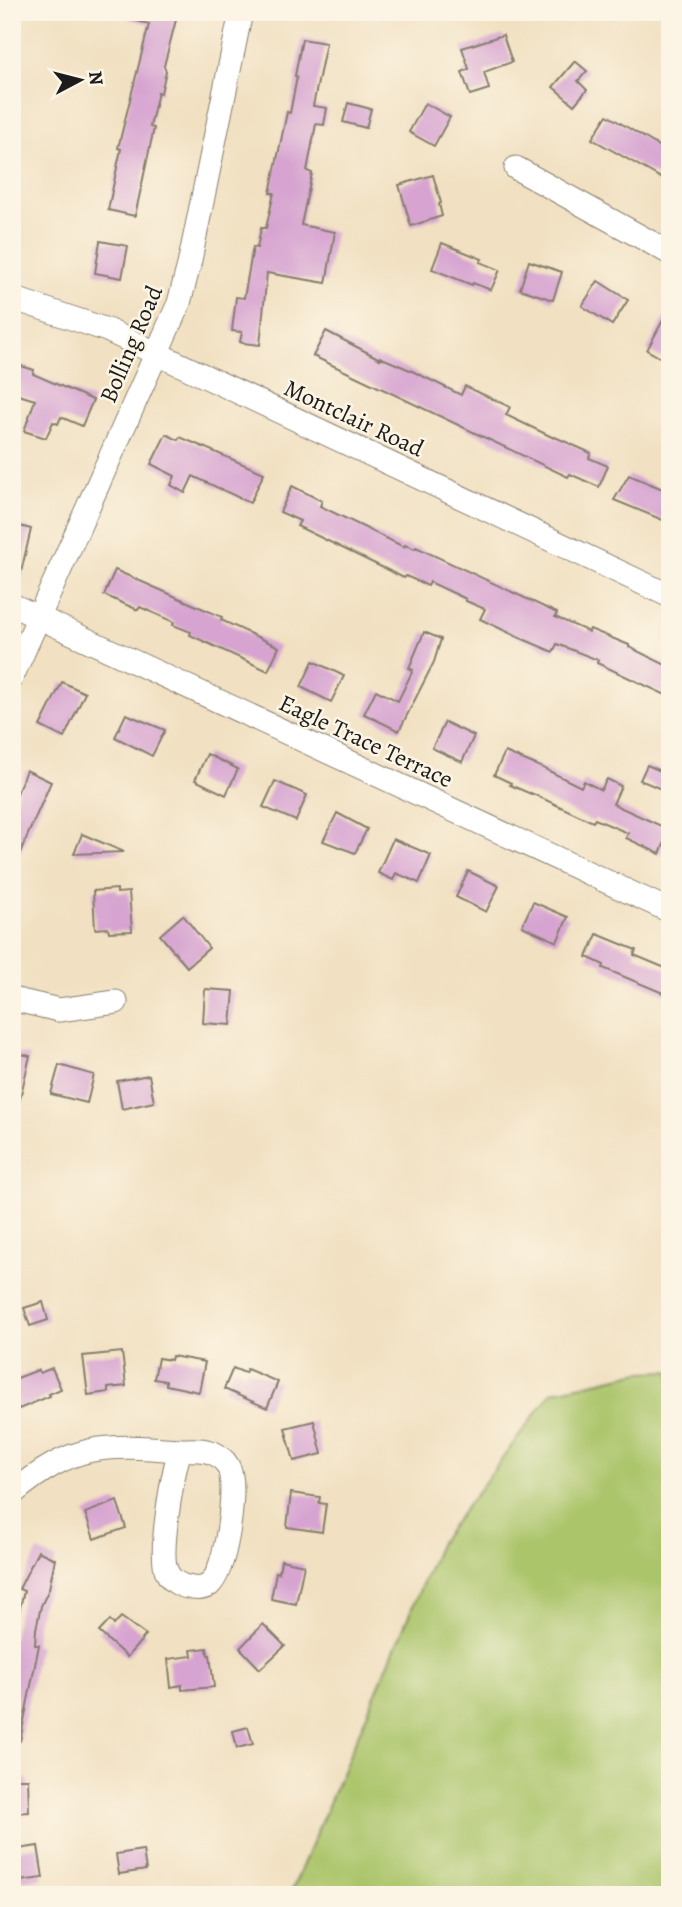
<svg xmlns="http://www.w3.org/2000/svg" width="682" height="1907" viewBox="0 0 682 1907" font-family="Alegreya,serif">
<style>
.green{fill:#abc56a;stroke:#647043;stroke-width:2}
.building{fill:#d7a4d1}
.lines{fill:none;stroke-linecap:round;stroke-linejoin:round}
.minor-casing{stroke:#867e6e;stroke-width:25}
.minor{stroke:#fff;stroke-width:23}
.labels{text-anchor:middle;stroke-width:5;stroke-linejoin:round;paint-order:stroke}
.street-label{font-size:24px;fill:#1c1c1c;stroke:#fcf5e5}
</style>
<rect width="100%" height="100%" fill="#fcf5e5"/>
<filter id="ink" filterUnits="userSpaceOnUse"><feTurbulence type="fractalNoise" baseFrequency=".0143" numOctaves="2"/><feDisplacementMap in="SourceGraphic" scale="14" xChannelSelector="R" yChannelSelector="G"/><feConvolveMatrix kernelMatrix="1 2 1 2 8 2 1 2 1" color-interpolation-filters="sRGB"/></filter>
<filter id="wash" filterUnits="userSpaceOnUse"><feTurbulence type="fractalNoise" baseFrequency=".00686" numOctaves="4" result="noise"/><feDisplacementMap in="SourceGraphic" scale="28" xChannelSelector="R" yChannelSelector="G"/><feGaussianBlur stdDeviation="1.57" result="paint"/><feColorMatrix in="noise" values="0 0 0 0 0 0 0 0 0 0 0 0 0 0 0 0 0 1.4 0 .05"/><feComposite in="paint" operator="in"/></filter>
<g filter="url(#wash)">
<rect width="100%" height="100%" fill="#f1e0c1"/>
<!-- green -->
<polygon class="green" points="670,1371 670,1895 290,1895 440,1542 552,1392 640,1372"/>
<g id="blocks">
<!-- building -->
<g class="building">
<polygon points="130,12 178,12 164,66 166,71 161,93 158,92 150,127 154,128 135,216 108,210 121,149 118,148 149,24 129,19"/>
<polygon points="503,35 512,62 484,72 489,89 470,95 462,72 469,69 462,48"/>
<polygon points="302,39 326,43 313,106 327,108 324,125 316,124 307,171 312,173 301,225 335,232 326,283 267,273 260,345 243,343 240,342 242,332 232,331 236,297 244,298 253,247 257,248 261,228 266,228 274,193 270,193 287,112 290,113 297,77 295,76"/>
<polygon points="575,61 587,71 578,81 587,90 574,105 553,87"/>
<polygon points="348,103 371,109 366,128 343,122"/>
<polygon points="425,103 450,117 434,146 409,132"/>
<polygon points="607,115 670,153 670,183 592,139"/>
<polygon points="433,175 441,203 439,204 442,216 411,226 399,185"/>
<polygon points="100,241 128,246 122,278 95,273"/>
<polygon points="442,243 482,259 480,262 500,270 491,290 473,283 472,285 432,269"/>
<polygon points="529,261 562,272 553,300 520,289"/>
<polygon points="598,281 628,300 612,325 582,306"/>
<polygon points="670,307 670,342 661,358 647,350"/>
<polygon points="326,331 380,359 380,357 410,370 461,395 465,386 510,407 506,415 554,438 555,437 591,453 589,458 608,466 599,487 570,474 568,477 313,356"/>
<polygon points="12,363 34,370 33,374 93,400 82,426 61,417 58,424 53,422 46,438 24,431 35,400 12,393"/>
<polygon points="166,434 178,440 180,437 264,473 250,503 193,476 185,493 171,485 175,476 151,464"/>
<polygon points="629,475 670,492 670,523 614,500"/>
<polygon points="292,486 322,501 320,506 404,547 405,545 415,549 416,547 557,613 555,617 589,632 590,629 629,645 629,647 670,667 670,697 597,663 598,660 557,644 553,652 516,636 480,619 485,609 466,601 466,599 430,582 428,586 406,576 404,578 297,526 300,521 280,512"/>
<polygon points="12,524 31,529 19,581 12,580"/>
<polygon points="115,570 222,617 221,620 279,647 268,671 190,635 191,632 173,625 174,622 140,607 138,610 104,595"/>
<polygon points="424,632 441,639 434,662 399,731 364,714 376,690 398,701 413,670 409,668"/>
<polygon points="313,661 344,676 331,702 301,687"/>
<polygon points="62,682 85,693 64,738 40,726"/>
<polygon points="126,714 165,730 152,756 115,737"/>
<polygon points="445,722 474,736 462,762 432,748"/>
<polygon points="505,752 543,768 581,787 584,781 601,790 607,779 621,786 613,804 670,830 660,854 626,838 628,833 595,819 593,822 531,793 531,794 510,785 511,783 494,775"/>
<polygon points="207,754 238,769 226,795 195,780"/>
<polygon points="647,765 668,774 661,789 640,780"/>
<polygon points="26,770 51,782 12,871 12,807"/>
<polygon points="275,781 307,795 296,821 263,807"/>
<polygon points="337,813 367,829 355,853 323,841"/>
<polygon points="82,834 124,852 74,854"/>
<polygon points="393,839 431,855 419,883 396,873 393,880 378,873"/>
<polygon points="468,871 499,886 486,912 456,897"/>
<polygon points="117,889 117,893 129,892 132,931 109,932 108,928 95,929 93,891"/>
<polygon points="533,902 568,917 557,942 522,926"/>
<polygon points="183,915 209,948 187,967 160,935"/>
<polygon points="597,934 636,950 634,955 670,970 670,996 603,968 604,965 587,957"/>
<polygon points="205,989 234,991 231,1025 203,1023"/>
<polygon points="12,1052 30,1056 19,1103 12,1102"/>
<polygon points="59,1065 94,1075 87,1103 51,1094"/>
<polygon points="149,1075 154,1102 122,1109 117,1081"/>
<polygon points="43,1302 48,1320 30,1326 24,1308"/>
<polygon points="122,1352 126,1386 108,1388 108,1392 88,1395 83,1356"/>
<polygon points="172,1356 205,1362 199,1392 166,1385 166,1381 154,1379 158,1358 171,1360"/>
<polygon points="52,1368 61,1389 49,1394 50,1396 19,1409 12,1393 12,1380 38,1370 40,1373"/>
<polygon points="233,1368 245,1373 247,1369 278,1382 267,1408 224,1389"/>
<polygon points="314,1421 322,1454 294,1461 285,1428"/>
<polygon points="291,1493 320,1497 319,1503 326,1504 322,1532 287,1527"/>
<polygon points="117,1501 126,1528 94,1539 85,1513"/>
<polygon points="38,1551 55,1559 49,1589 41,1606 36,1629 35,1645 39,1645 20,1741 12,1740 12,1640 24,1591 19,1589"/>
<polygon points="281,1560 304,1565 296,1604 271,1599 276,1572 279,1573"/>
<polygon points="121,1617 146,1635 127,1657 99,1632 110,1620 114,1625"/>
<polygon points="263,1624 285,1646 260,1669 240,1648"/>
<polygon points="207,1648 208,1655 210,1655 214,1687 182,1690 182,1685 171,1687 168,1659 192,1656 191,1650"/>
<polygon points="248,1727 253,1744 237,1748 233,1731"/>
<polygon points="12,1779 28,1779 29,1812 12,1813"/>
<polygon points="38,1846 43,1878 12,1882 12,1850"/>
<polygon points="143,1850 146,1870 119,1874 116,1854"/>
</g>
</g>
</g>
<g filter="url(#ink)">
<use href="#blocks" fill-opacity="0" stroke="#867e6e" stroke-width="2"/>
<g class="lines">
<!-- minor casing -->
<g class="minor-casing">
<g id="minor">
<polyline points="516,168 670,253"/>
<polyline points="12,298 107,330 670,596"/>
<polyline points="12,605 670,911"/>
<polyline points="12,677 179,303 189,265 241,12"/>
<polyline points="12,999 59,1010 116,1002"/>
<path d="M180,1450C194,1450 210,1448 221,1458C226,1462 230,1469 231,1476C235,1498 226,1571 209,1585C203,1589 195,1589 188,1587C180,1586 170,1580 167,1572C158,1553 173,1473 180,1450Z"/>
<path d="M12,1494C73,1443 103,1444 180,1450"/>
</g>
</g>
<!-- minor -->
<use href="#minor" class="minor"/>
</g>
</g>
<g class="labels">
<!-- street labels -->
<g class="street-label">
<text transform="translate(131 344) rotate(-67)" y="8">Bolling Road</text>
<text transform="translate(354 418) rotate(25)" y="8">Montclair Road</text>
<text transform="translate(366 741) rotate(25)" y="8">Eagle Trace Terrace</text>
</g>
</g>
<!-- margin -->
<rect width="682" height="1907" fill="none" stroke="#fcf5e5" stroke-width="42"/>
<!-- north arrow -->
<g transform="translate(80 80) rotate(83)" stroke="#fcf5e5" stroke-width="5" paint-order="stroke">
<path d="M0-5L12 26L0 18L-12 26Z" fill="#1c1c1c"/>
<text y="-10" font-size="19" font-weight="bold" text-anchor="middle" fill="#1c1c1c">N</text>
</g>
</svg>
